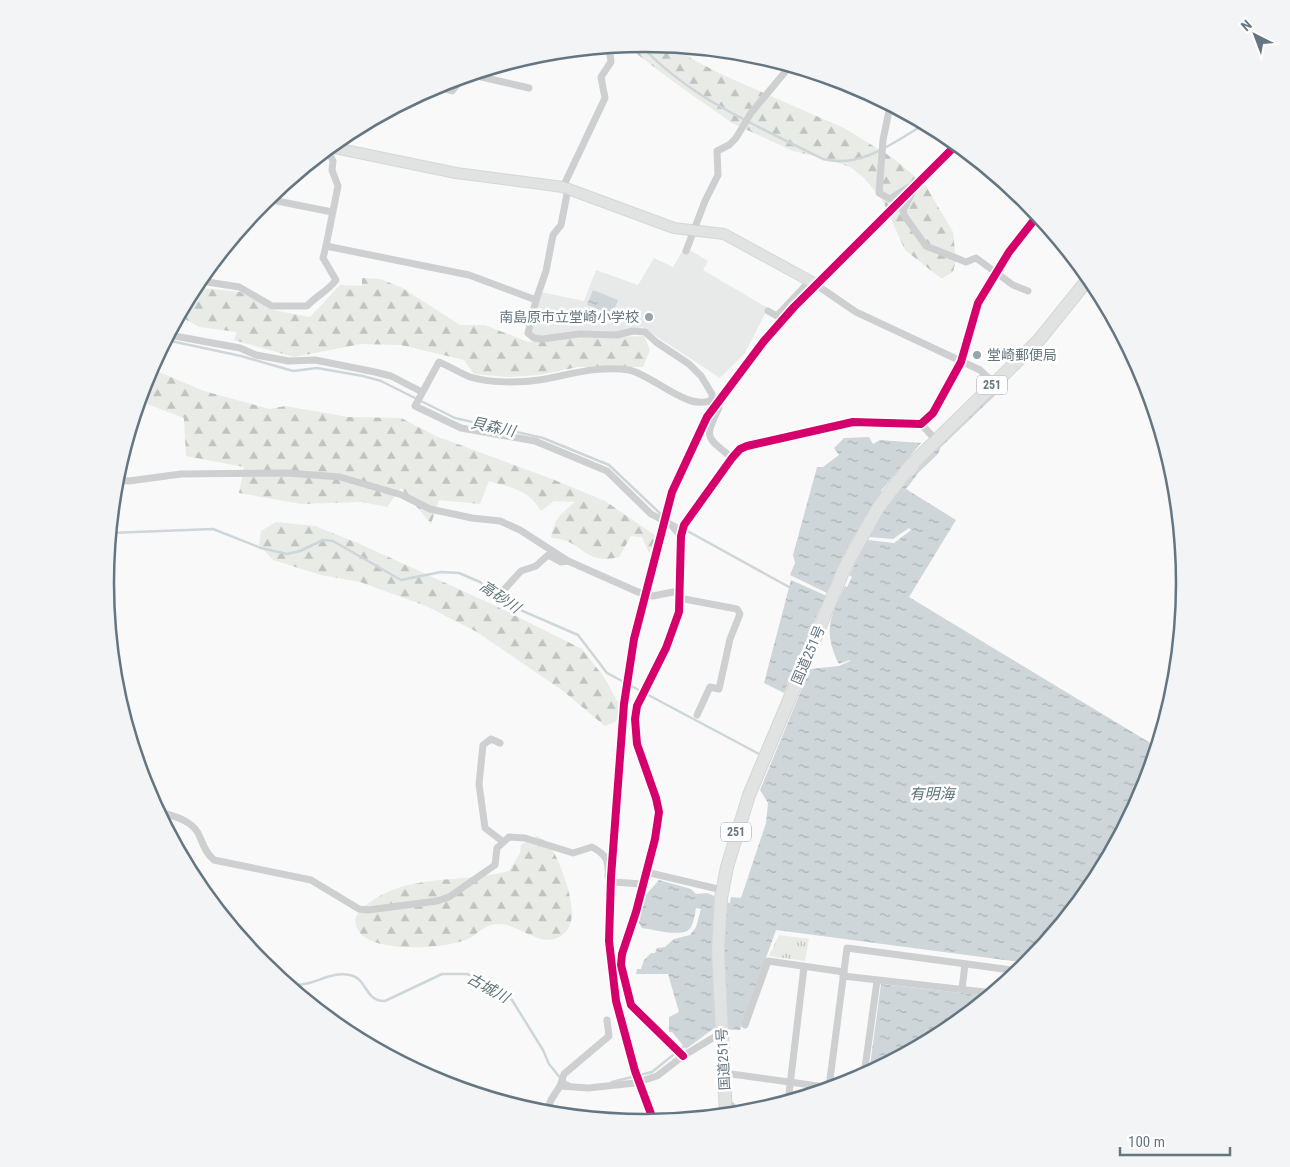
<svg xmlns="http://www.w3.org/2000/svg" width="1290" height="1167" viewBox="0 0 1290 1167" font-family="'Roboto Condensed','Noto Sans JP',sans-serif">
<style>
.built{fill:#e8e9e9}
.forest{fill:url(#forest-firs)}
.park{fill:url(#park-tufts)}
.water{fill:url(#water-ripples)}
.lines{fill:none;stroke-linecap:round;stroke-linejoin:round}
.stream{stroke:#ced6d9;stroke-width:2.5}
.secondary-casing{stroke:#d5d6d7;stroke-width:12}
.highway-casing{stroke:#d5d6d6;stroke-width:14}
.street{stroke:#cecfd0;stroke-width:7}
.secondary{stroke:#e1e2e2;stroke-width:10}
.highway{stroke:#e1e2e2;stroke-width:12}
.cycleway-casing{stroke:#fff;stroke-width:11}
.cycleway{stroke:#d6006c;stroke-width:8}
.poi-dot{fill:#99a4ac;stroke:#fff;stroke-width:2}
.labels{text-anchor:middle;stroke-width:5;stroke-linejoin:round;paint-order:stroke}
.shield{fill:#fff;stroke:#939fa8;stroke-width:1}
.shield-label{font-size:12px;font-weight:bold;fill:#657683}
.poi-label{font-size:14px;fill:#657683;stroke:#fff;text-anchor:end}
.street-label{font-size:14px;fill:#657683;stroke:#fff}
.water-label{font-size:15px;font-style:italic;fill:#60757c;stroke:#fff}
.rim{fill:none;stroke:#657683;stroke-width:2.5}
</style>
<defs>
<pattern id="forest-firs" width="22" height="20" patternUnits="userSpaceOnUse" patternTransform="scale(1.25)"><rect width="22" height="20" fill="#e8ebe6"/><path d="M5 1l3.5 6h-7zM16 11l3.5 6h-7z" fill="#c0c3c0"/></pattern>
<pattern id="park-tufts" width="24" height="20" patternUnits="userSpaceOnUse" patternTransform="scale(1.25)"><rect width="24" height="20" fill="#e8ebe6"/><path d="M3 7l-1-3M5 7V3M7 7l1-3M15 17l-1-3M17 17v-4M19 17l1-3" fill="none" stroke="#c0c3c0"/></pattern>
<pattern id="water-ripples" width="26" height="14" patternUnits="userSpaceOnUse" patternTransform="scale(1.25)"><rect width="26" height="14" fill="#ced6d9"/><path d="M2 4q2-2 4 0t4 0M15 11q2-2 4 0t4 0" fill="none" stroke="#abb2b5"/></pattern>
</defs>
<rect width="100%" height="100%" fill="#f9f9f9"/>
<!-- built -->
<polygon class="built" points="685,247 708,261 703,270 768,308 745,353 720,378 642,327 617,333 575,332 536,336 531,330 541,292 584,301 596,270 638,285 654,258 673,267"/>
<!-- forest -->
<g class="forest">
<polygon points="645,44 679,47 692,59 725,76 844,128 893,158 926,186 953,232 956,260 953,272 943,278 938,276 905,250 882,199 863,177 850,167 823,158 793,151 732,123 671,80 637,54 630,45"/>
<polygon points="362,278 380,279 401,287 460,325 485,325 528,342 558,339 644,336 650,350 643,367 578,367 539,375 510,377 474,374 464,360 401,345 361,344 294,357 234,340 237,332 200,327 179,316 194,287 240,292 273,310 310,317 340,285 362,286"/>
<path d="M152,367L159,372L204,391L270,409L285,406L348,417L401,418L436,436L552,479L605,501L656,536L649,553L642,537L631,536L619,557C582,566 584,539 551,538C555,517 560,515 575,502L554,501L541,511C528,489 512,488 489,481L480,504L439,500L431,524L401,488L387,507L362,502L301,504L239,493L244,467L186,456L184,418L139,401Z"/>
<polygon points="276,522 315,526 360,544 498,607 582,649 604,677 621,708 621,715 615,722 605,726 563,691 477,632 426,606 360,582 321,575 273,560 259,545 261,531"/>
<path d="M537,836C554,844 560,865 566,882C571,899 579,927 559,937C537,949 515,918 491,925C483,927 476,935 468,939C446,949 371,954 358,930C352,920 357,913 364,907C404,872 460,884 509,871L520,853L521,845Z"/>
</g>
<!-- park -->
<polygon class="park" points="779,935 809,939 805,961 769,956"/>
<!-- water -->
<g class="water">
<polygon points="593,290 618,300 612,314 587,305"/>
<path d="M1004,381L1007,384L941,447L938,454L919,472L906,489L956,520L909,597L1157,747L1144,790L1094,884L1028,963L776,930L740,1030L713,1029L686,1049L672,1032H669V1017L679,1012L668,974H636L637,969H641L644,960L651,953H655L657,948L665,947L674,939L690,935L696,927L701,909L696,908C695,914 694,922 691,927C685,939 653,929 642,928L639,923L644,897L659,880L691,889L696,894L707,893L714,896L715,900L730,903L731,897L741,898L766,823L768,803L760,790L810,669L839,666L850,661V660L839,664C831,649 826,630 833,614L820,608L784,693L764,683L791,580L838,601L845,586L847,587L852,577L849,575L867,540L894,543L911,530L909,528L893,539L869,537L885,508L875,501L849,545L827,593L790,575L795,563L793,555L817,467H823L839,455L834,448L844,438L869,437L873,444L880,440L921,443L881,491L892,500L937,445Z"/>
<polygon points="881,984 989,996 945,1032 869,1073"/>
</g>
<g class="lines">
<!-- stream -->
<g class="stream">
<path d="M640,44C688,98 760,127 823,159C861,169 894,142 925,124"/>
<polyline points="166,340 241,356 293,371 317,368 363,376 381,381 455,418 543,438 609,465 666,519"/>
<polyline points="673,523 789,587"/>
<polyline points="110,533 213,529 261,548 287,554 300,551 323,540 333,541 401,580 441,572 459,573 480,582 504,603 578,635 607,673 761,755"/>
<path d="M285,983C291,983 298,986 304,984C319,982 333,971 350,975C367,978 365,1002 385,1001L442,974H467L482,980L491,988L512,1000L543,1050L549,1064L561,1079L570,1084"/>
<polyline points="612,1082 652,1072 684,1046"/>
</g>
<!-- secondary casing -->
<g class="secondary-casing">
<polyline id="secondary" points="330,147 456,173 563,187 674,228 724,234 812,282"/>
</g>
<!-- highway casing -->
<g class="highway-casing">
<polyline id="highway" points="726,1115 718,950 721,898 727,867 749,795 845,567 878,508 910,466 1039,340 1089,278"/>
</g>
<!-- street -->
<g class="street">
<polyline points="473,75 529,88"/>
<polyline points="436,86 452,91 462,78"/>
<polyline points="890,106 883,140 879,193 890,199 909,187 913,191 903,210 904,215 926,246 966,262 976,258 1013,285 1028,291"/>
<polyline points="324,152 330,155 333,161 332,170 338,186 326,246 469,275 536,300"/>
<polyline points="563,187 605,98 601,77 611,62 609,47"/>
<path d="M568,189L561,225L553,235L546,271L536,300L528,333L534,338L542,339L580,334L617,335L633,331L645,332L656,342L689,364L701,376L712,394V400L719,408C703,439 707,437 732,458"/>
<polyline points="267,199 332,212"/>
<polyline points="1035,219 1053,234"/>
<polyline points="686,251 705,201 718,175 717,151 729,145 736,138 751,113 790,66"/>
<path d="M201,281L239,287L272,306H307C316,296 328,291 336,280L323,258L326,246"/>
<polyline points="812,282 856,312 980,370 994,383"/>
<polyline points="768,311 777,316 810,281"/>
<polyline points="169,335 240,348 256,355 289,361 315,360 375,372 391,376 422,392"/>
<polyline points="921,424 935,439"/>
<polyline points="115,480 129,481 181,474 287,473 340,477 402,495 430,509 472,518 500,521 520,530 568,561 638,592 653,596 678,591"/>
<path d="M681,536L670,524L651,514L607,471L535,441L461,428L415,406L439,362C449,366 460,373 470,377C490,383 518,383 539,380C569,375 598,365 629,370C653,375 688,412 712,400"/>
<polyline points="500,594 521,571 536,566 548,555 561,562 568,561"/>
<polyline points="679,598 737,609 740,614 730,639 719,689 710,687 697,715"/>
<polyline points="500,743 491,739 483,745 479,784 485,828 502,841"/>
<path d="M157,811C172,816 190,819 198,833C203,843 205,853 214,860L311,880L359,909L368,910L437,901L449,897L495,865L497,848L509,837L525,838L573,853L592,847C607,855 609,861 608,877L613,882L642,884"/>
<polyline points="646,872 722,890"/>
<polyline points="843,976 993,993"/>
<polyline points="962,989 965,964"/>
<polyline points="745,1025 768,961 844,972"/>
<polyline points="683,1056 631,1005 621,965 622,954 636,912 655,839 659,812 656,798 637,744 635,719 637,706 666,648 679,612 681,536 684,525 732,458 740,449 747,446 853,422 921,424 933,413 961,362 978,303 1009,252 1038,215"/>
<polyline points="724,1073 833,1088"/>
<polyline points="864,1075 877,981"/>
<polyline points="560,1086 564,1074 609,1036 607,1020"/>
<polyline points="829,1087 847,948 1019,971"/>
<polyline points="726,1101 741,1114"/>
<polyline points="788,1102 804,967"/>
<polyline points="546,1113 551,1100 560,1086 588,1088 635,1083 657,1076 683,1056 721,1033"/>
</g>
<!-- secondary -->
<use href="#secondary" class="secondary"/>
<!-- highway -->
<use href="#highway" class="highway"/>
<!-- cycleway casing -->
<g class="cycleway-casing">
<g id="cycleway">
<polyline points="683,1056 631,1005 621,965 622,954 636,912 655,839 659,812 656,798 637,744 635,719 637,706 666,648 679,612 681,536 684,525 732,458 740,449 747,446 853,422 921,424 933,413 961,362 978,303 1009,252 1038,215"/>
<polyline points="654,1122 635,1071 616,1001 609,941 611,877 624,704 634,639 672,492 707,417 764,341 794,307 957,144"/>
</g>
</g>
<!-- cycleway -->
<use href="#cycleway" class="cycleway"/>
</g>
<!-- markers -->
<g class="poi-dot">
<circle cx="649" cy="317" r="5"/>
<circle cx="977" cy="355" r="5"/>
</g>
<g class="labels">
<!-- shield labels -->
<g class="shield">
<rect x="977" y="375.5" width="30" height="19" rx="4"/>
<rect x="721" y="822.5" width="30" height="19" rx="4"/>
</g>
<g class="shield-label">
<text x="992" y="389">251</text>
<text x="736" y="836">251</text>
</g>
<!-- poi labels -->
<g class="poi-label">
<text x="639" y="322">南島原市立堂崎小学校</text>
<text x="987" y="360" text-anchor="start">堂崎郵便局</text>
</g>
<!-- street labels -->
<g class="street-label">
<text transform="translate(808 655) rotate(-67)" y="5">国道251号</text>
<text transform="translate(723 1059) rotate(-93)" y="5">国道251号</text>
</g>
<!-- water labels -->
<g class="water-label">
<text transform="translate(493 427) rotate(12)" y="5">貝森川</text>
<text transform="translate(500 597) rotate(34)" y="5">高砂川</text>
<text x="932" y="799">有明海</text>
<text transform="translate(488 988) rotate(29)" y="5">古城川</text>
</g>
</g>
<!-- crop -->
<path d="M0 0H1290V1167H0ZM114 583a531 531 0 1 1 1062 0a531 531 0 1 1-1062 0Z" fill="#f3f4f5" fill-rule="evenodd"/>
<path class="rim" d="M114 583a531 531 0 1 1 1062 0a531 531 0 1 1-1062 0Z"/>
<!-- north arrow -->
<g transform="translate(1255 35) rotate(318)" stroke="#ffffff" stroke-width="4" paint-order="stroke">
<path d="M0-4L9 19L0 12L-9 19Z" fill="#657683"/>
<text y="-8" font-size="14" font-weight="bold" text-anchor="middle" fill="#657683">N</text>
</g>
<!-- scale -->
<path d="M1120 1147v8h110v-8" fill="none" stroke="#657683" stroke-width="2.5"/>
<text x="1128" y="1147" font-size="15" fill="#657683" stroke="#ffffff" stroke-width="4" paint-order="stroke">100 m</text>
</svg>
